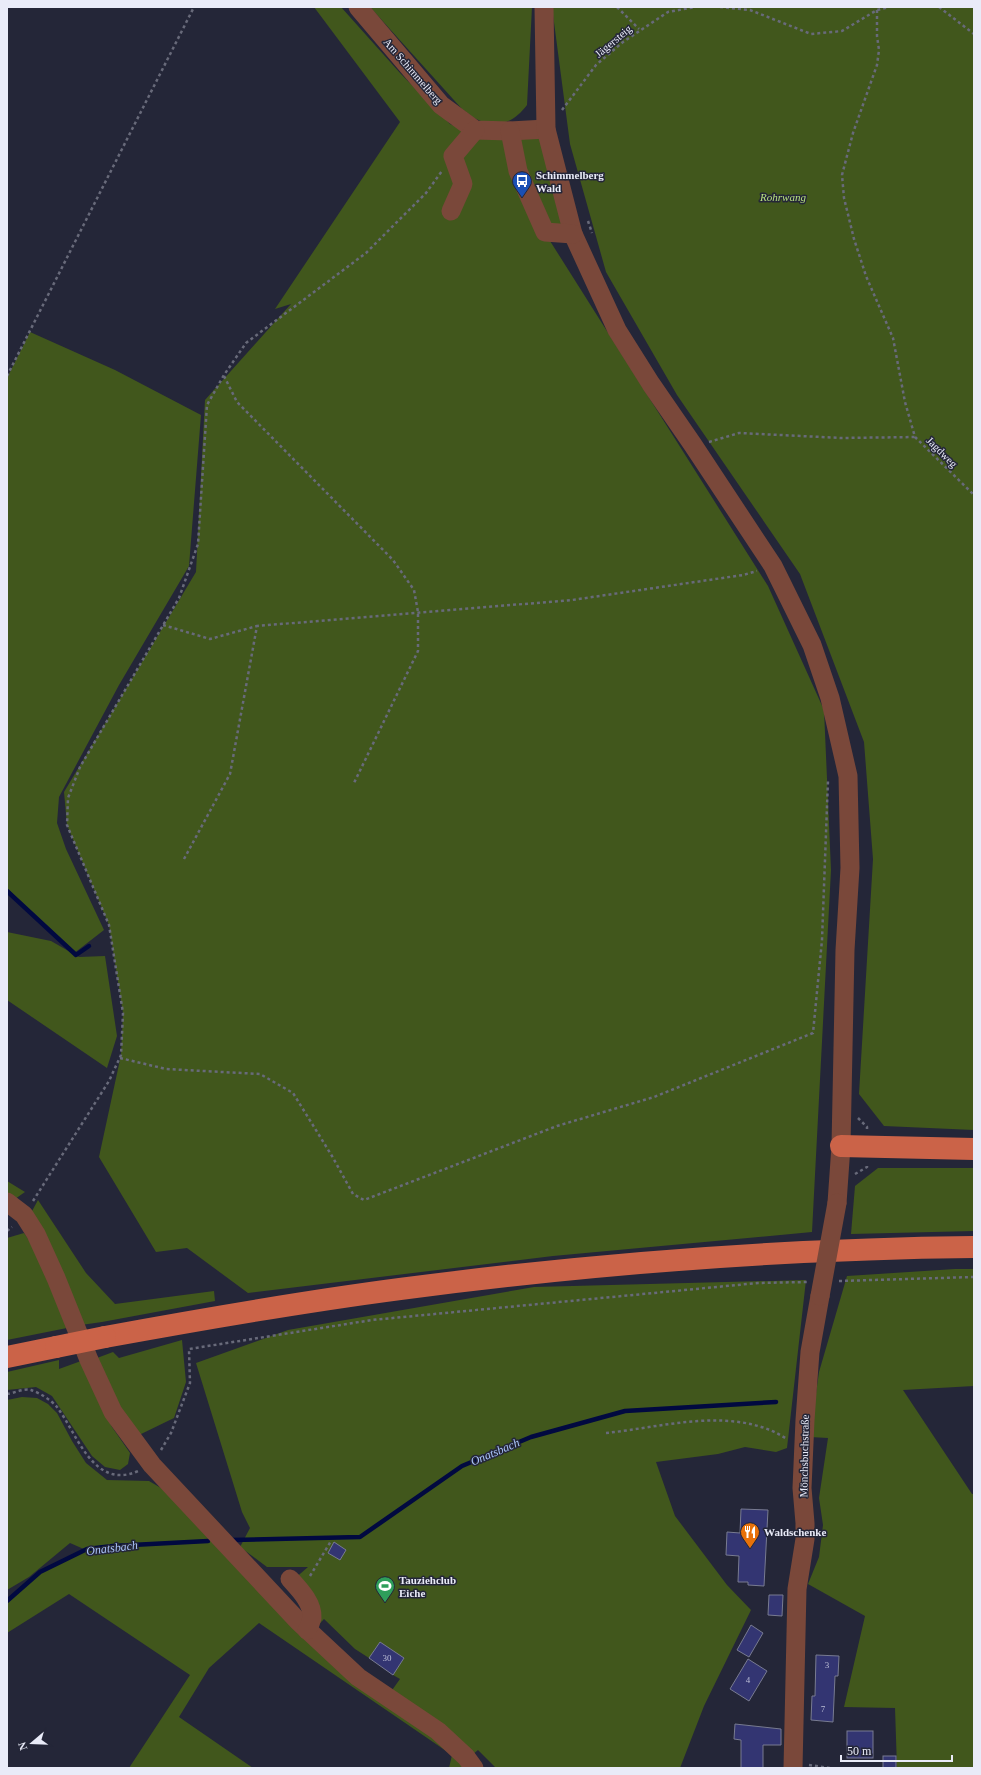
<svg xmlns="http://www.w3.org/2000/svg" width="981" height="1775" viewBox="0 0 981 1775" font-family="'Times New Roman',serif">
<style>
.green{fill:#41571c}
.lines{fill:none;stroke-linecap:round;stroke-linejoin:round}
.stream{stroke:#010940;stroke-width:4.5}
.building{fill:#333572;stroke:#787b91}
.path{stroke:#686a7a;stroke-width:2.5;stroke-dasharray:3 3;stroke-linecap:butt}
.minor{stroke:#7a483a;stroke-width:19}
.major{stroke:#cb6348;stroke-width:22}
.minor-bridge{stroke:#7a483a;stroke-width:19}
.major-bridge{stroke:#cb6348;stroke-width:22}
.labels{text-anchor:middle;stroke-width:3;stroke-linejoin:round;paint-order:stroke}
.number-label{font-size:9px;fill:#bcbed6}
.street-label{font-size:11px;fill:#e9ebf8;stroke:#242638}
.poi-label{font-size:11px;font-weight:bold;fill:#e9ebf8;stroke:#242638;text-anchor:start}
.park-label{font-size:11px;font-style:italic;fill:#b9e280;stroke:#242638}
.water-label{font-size:12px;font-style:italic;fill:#a9c2f7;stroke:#242638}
</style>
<rect width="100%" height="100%" fill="#242638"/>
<!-- green -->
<g class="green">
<polygon points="314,7 341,7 400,73 450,124 475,135 543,135 568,234 545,233 768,586 824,710 831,870 812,1232 553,1256 248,1293 187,1248 156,1252 99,1157 121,1055 123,1013 109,925 67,825 64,792 196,572 205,400 291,304 275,309 400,122"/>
<path d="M370,7H532L527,105C515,121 501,128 481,121C474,119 468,113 462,109Z"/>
<polygon points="552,7 974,7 974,1130 884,1126 859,1094 873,859 864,742 800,574 677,395 606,272 570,144"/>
<polygon points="30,332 115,370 201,415 189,566 119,685 59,797 57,823 66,849 104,930 73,954 7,888 7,378"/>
<polygon points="7,932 51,941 79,957 105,956 117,1036 107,1068 7,1000"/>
<polygon points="878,1168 974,1168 974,1231 851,1234 855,1186"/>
<polygon points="7,1181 25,1192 15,1199 7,1196"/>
<polygon points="38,1200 86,1273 115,1304 214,1291 215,1301 102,1322 81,1325 31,1213"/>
<polygon points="24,1233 36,1250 67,1328 7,1340 7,1238"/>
<polygon points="955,1269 974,1269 974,1386 903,1390 972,1494 974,1494 974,1768 897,1768 895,1708 844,1707 865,1616 808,1584 819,1557 823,1525 819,1498 828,1438 810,1437 819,1372 847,1276"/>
<polygon points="806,1280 787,1448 776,1452 745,1447 718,1454 656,1462 675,1516 727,1585 751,1610 704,1706 680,1768 496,1768 478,1750 472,1755 390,1693 400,1679 393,1675 404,1658 380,1642 369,1658 355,1649 324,1619 311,1633 293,1580 308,1567 267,1567 240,1547 250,1528 242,1512 196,1363 288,1330 534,1287"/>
<polygon points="182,1340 186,1382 174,1418 139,1435 117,1407 97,1358 113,1352 119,1358"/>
<polygon points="59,1360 59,1369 81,1361 99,1403 112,1427 130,1453 128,1464 120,1470 105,1467 92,1456 52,1396 36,1387 7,1390 7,1372"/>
<polygon points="22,1397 37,1398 48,1404 57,1413 72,1441 86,1463 107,1480 149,1481 173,1495 215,1541 451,1747 463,1768 449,1768 452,1755 259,1623 209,1668 179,1717 253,1768 129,1768 190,1675 69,1594 7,1633 7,1601 40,1572 86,1550 70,1543 29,1577 7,1590 7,1400"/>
</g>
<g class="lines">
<!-- stream -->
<g class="stream">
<polyline points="7,891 76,955 89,946"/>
<polyline points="232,1540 360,1537 462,1466 531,1437 625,1411 776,1402"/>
<polyline points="7,1601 40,1572 87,1549 113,1546 208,1541"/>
</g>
</g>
<!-- building -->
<g class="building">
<polygon points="741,1509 768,1510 764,1586 748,1585 748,1582 738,1582 739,1556 726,1555 727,1532 740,1533"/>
<polygon points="334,1542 346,1550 340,1560 328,1553"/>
<polygon points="769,1595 783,1595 782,1616 768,1615"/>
<polygon points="751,1625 763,1633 749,1657 737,1650"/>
<polygon points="380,1642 404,1658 393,1675 369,1658"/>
<polygon points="816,1655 839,1656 838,1676 835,1676 833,1722 811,1720 812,1696 815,1696"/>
<polygon points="748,1659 767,1671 749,1701 730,1689"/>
<polygon points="735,1724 781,1729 781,1745 763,1745 763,1768 741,1768 741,1740 734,1739"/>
<rect x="847" y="1731" width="26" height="27"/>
<rect x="883" y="1756" width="13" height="12"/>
</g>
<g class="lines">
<!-- path -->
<g class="path">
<polyline points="617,7 639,29"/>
<polyline points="720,7 750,10 811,34 842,31 877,10 889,7"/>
<polyline points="939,7 974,34"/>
<polyline points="877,10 877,36 879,50 877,65 853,133 842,175 844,198 854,239 866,276 893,338 905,402 915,437 974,495"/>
<polyline points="562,110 596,65 623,42 668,12 695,7"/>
<polyline points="588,221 592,233"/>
<polyline points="7,376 194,7"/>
<polyline points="224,376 237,402 393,560 414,590 418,612 418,651 353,785"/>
<polyline points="709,442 739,433 842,438 915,437"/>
<polyline points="163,625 210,639 257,626"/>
<polyline points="184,859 230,774 257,626 572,600 743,575 757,571"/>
<polyline points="120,1058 166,1069 260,1074 293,1093 332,1156 353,1194 364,1200 557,1126 654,1097 813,1033 822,940 828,780"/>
<polyline points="858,1118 867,1127 867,1129"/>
<polyline points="855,1174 867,1167 867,1164"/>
<polyline points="33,1201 109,1081 121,1055 123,1013 109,925 67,825 68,798 80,767 179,598 198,544 207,405 224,375 246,343 366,253 426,193 442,171"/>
<polyline points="7,1231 12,1227"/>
<polyline points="839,1281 974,1277"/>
<path d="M7,1394C14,1393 25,1388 31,1390C40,1393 51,1400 57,1407C77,1433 93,1491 138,1471"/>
<path d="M606,1433C665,1427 734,1405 787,1439"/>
<polyline points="161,1450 171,1433 190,1383 189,1349 372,1320 758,1283 807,1282"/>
<polyline points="310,1576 331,1541"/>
<polyline points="809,1765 830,1768"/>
</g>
<!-- minor -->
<g class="minor">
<polyline points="358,7 441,105 475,130 510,131 546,129"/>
<polyline points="544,7 546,129 573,234 617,330 651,384 693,445 773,566 812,645 830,698 848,776 850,868 845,950 841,1146 837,1203"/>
<polyline points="510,131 518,171 545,232 573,234"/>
<polyline points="451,211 463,184 453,156 475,130"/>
<polyline points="7,1202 24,1215 36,1234 56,1278 89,1360 113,1412 152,1465 298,1621 358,1677 438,1731 466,1757 474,1768"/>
<path d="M290,1579C299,1589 313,1603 312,1618C311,1622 309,1627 307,1630"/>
<polyline points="793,1768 797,1589 805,1539 805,1523 802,1488 805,1420 810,1352 820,1296"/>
</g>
<!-- major -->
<g class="major">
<polyline points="841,1146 974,1149"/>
<path d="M105,1337C203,1319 301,1302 400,1289C590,1264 782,1249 974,1247"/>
<polyline points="7,1357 56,1347"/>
</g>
<!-- minor-bridge -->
<polyline class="minor-bridge" points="820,1296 837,1203"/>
<!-- major-bridge -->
<polyline class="major-bridge" points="56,1347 105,1337"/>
</g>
<!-- icons -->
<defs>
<g id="bus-pin" transform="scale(1)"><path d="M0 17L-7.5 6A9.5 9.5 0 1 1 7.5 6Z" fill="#1a4fb4" stroke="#242638"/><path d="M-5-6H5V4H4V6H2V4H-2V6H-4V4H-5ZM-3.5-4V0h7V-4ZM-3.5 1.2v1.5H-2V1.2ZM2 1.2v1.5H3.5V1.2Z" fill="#fff"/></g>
<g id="restaurant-pin" transform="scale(1)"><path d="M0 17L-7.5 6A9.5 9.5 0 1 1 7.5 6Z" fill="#e8710a" stroke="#242638"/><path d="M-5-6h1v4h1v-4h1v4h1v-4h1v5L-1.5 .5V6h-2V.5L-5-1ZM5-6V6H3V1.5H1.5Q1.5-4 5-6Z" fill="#fff"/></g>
<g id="stadium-pin" transform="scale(1)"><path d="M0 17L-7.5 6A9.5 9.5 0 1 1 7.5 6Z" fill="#2e9e5b" stroke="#242638"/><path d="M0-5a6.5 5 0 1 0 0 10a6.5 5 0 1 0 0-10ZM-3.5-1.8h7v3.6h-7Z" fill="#fff"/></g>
</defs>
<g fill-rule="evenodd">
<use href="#bus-pin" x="522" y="181"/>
<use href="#restaurant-pin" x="750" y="1532"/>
<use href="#stadium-pin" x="385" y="1586"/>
</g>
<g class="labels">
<!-- number labels -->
<g class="number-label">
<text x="387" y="1661">30</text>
<text x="827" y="1668">3</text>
<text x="748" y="1683">4</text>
<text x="823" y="1712">7</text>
</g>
<!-- street labels -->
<g class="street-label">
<text transform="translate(613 41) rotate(-40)" y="4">Jägersteig</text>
<text transform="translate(413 71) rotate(49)" y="4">Am Schimmelberg</text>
<text transform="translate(942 452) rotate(45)" y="4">Jagdweg</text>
<text transform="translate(804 1456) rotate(-89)" y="4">Mönchsbuchstraße</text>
</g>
<!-- poi labels -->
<g class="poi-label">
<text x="536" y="179">Schimmelberg<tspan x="536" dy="13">Wald</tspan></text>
<text x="764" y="1536">Waldschenke</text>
<text x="399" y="1584">Tauziehclub<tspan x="399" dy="13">Eiche</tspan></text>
</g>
<!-- park labels -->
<g class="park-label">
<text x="783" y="201">Rohrwang</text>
</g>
<!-- water labels -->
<g class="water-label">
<text transform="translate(495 1452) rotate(-23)" y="4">Onatsbach</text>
<text transform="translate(112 1548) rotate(-7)" y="4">Onatsbach</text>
</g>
</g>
<!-- border -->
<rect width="981" height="1775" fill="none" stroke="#e9ebf8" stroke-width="16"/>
<!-- north arrow -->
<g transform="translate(32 1743) rotate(251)" stroke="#242638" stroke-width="3" paint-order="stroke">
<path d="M0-3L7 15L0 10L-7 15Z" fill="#e9ebf8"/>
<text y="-6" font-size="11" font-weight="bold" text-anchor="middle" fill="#e9ebf8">N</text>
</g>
<!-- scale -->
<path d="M841 1755v6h111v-6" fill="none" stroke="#e9ebf8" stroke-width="2"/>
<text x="847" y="1755" font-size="12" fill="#e9ebf8" stroke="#242638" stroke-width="3" paint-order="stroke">50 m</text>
</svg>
